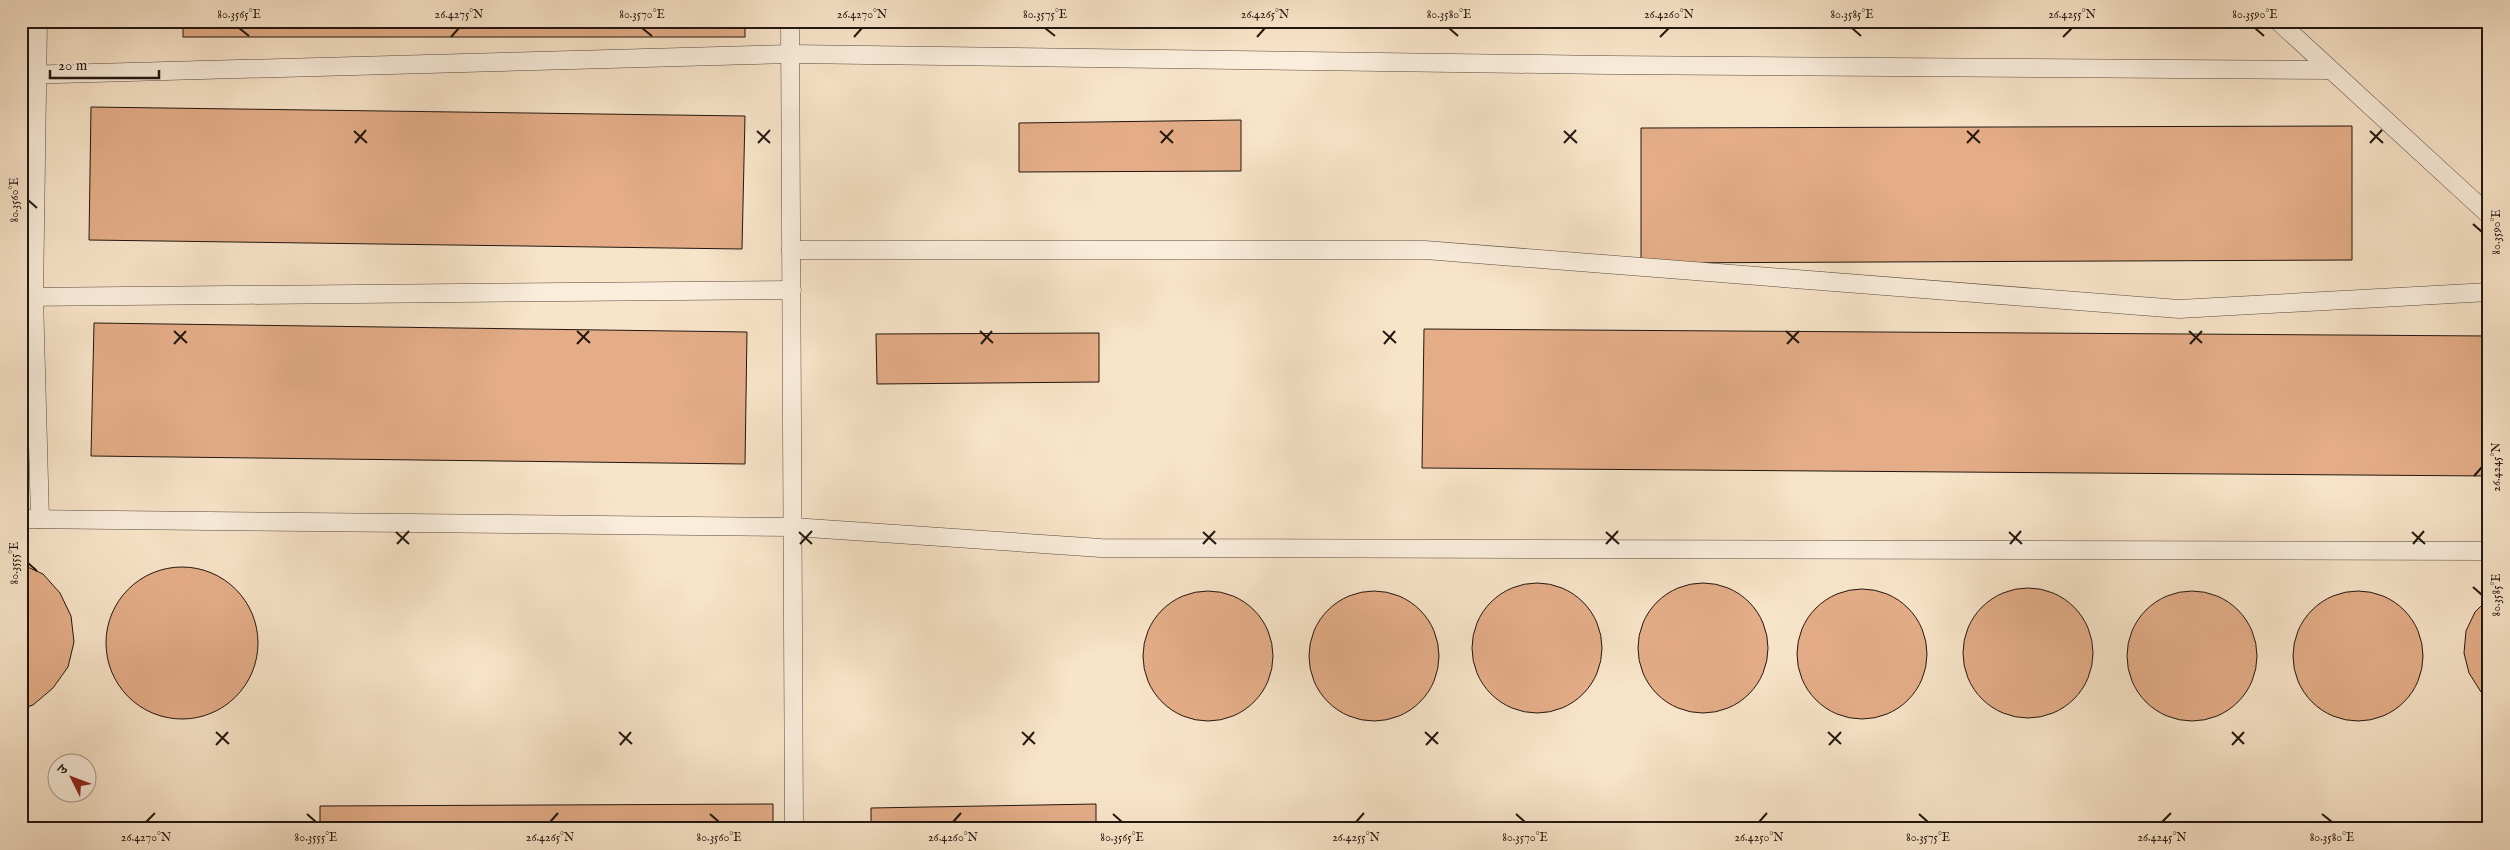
<svg xmlns="http://www.w3.org/2000/svg" width="2510" height="850" viewBox="0 0 2510 850" font-family="'IM FELL English','Noto Serif Devanagari',serif">
<style>
.building{fill:#e4ad88;stroke:#221710}
.lines{fill:none;stroke-linecap:round;stroke-linejoin:round}
.lane-casing{stroke:#584a3e;stroke-width:19}
.lane{stroke:#faeddc;stroke-width:18}
.ticks{fill:none;stroke:#221710;stroke-width:2}
.neatline{fill:none;stroke:#221710;stroke-width:2}
.ticks-label{font-size:12px;text-anchor:middle;fill:#221710}
</style>
<rect width="100%" height="100%" fill="#f8e4c9"/>
<filter id="stains"><feTurbulence type="fractalNoise" baseFrequency=".004" numOctaves="4"/><feColorMatrix values="0 0 0 0 .2 0 0 0 0 .09 0 0 0 0 .02 0 0 0 .5 -.17"/></filter>
<radialGradient id="worn" r=".72"><stop offset=".6" stop-color="#630" stop-opacity="0"/><stop offset="1" stop-color="#630" stop-opacity=".3"/></radialGradient>
<!-- building -->
<g class="building">
<rect x="183" y="21" width="562" height="16"/>
<polygon points="21,101 23,101 22,251 21,251"/>
<polygon points="91,107 745,116 742,249 89,240"/>
<polygon points="1241,120 1241,171 1019,172 1019,123"/>
<polygon points="2352,126 2352,260 1641,263 1641,128"/>
<polygon points="94,323 747,332 745,464 91,456"/>
<polygon points="1424,329 2489,336 2489,476 1422,468"/>
<polygon points="1099,333 1099,382 877,384 876,334"/>
<polygon points="21,564 43,574 60,593 71,616 74,642 68,667 53,688 33,705 21,709"/>
<circle cx="182" cy="643" r="76"/>
<circle cx="1537" cy="648" r="65"/>
<circle cx="1703" cy="648" r="65"/>
<circle cx="2028" cy="653" r="65"/>
<circle cx="1862" cy="654" r="65"/>
<circle cx="2192" cy="656" r="65"/>
<circle cx="1208" cy="656" r="65"/>
<circle cx="2358" cy="656" r="65"/>
<circle cx="1374" cy="656" r="65"/>
<polygon points="2489,598 2489,698 2481,692 2469,673 2464,653 2466,631 2475,612"/>
<polygon points="773,804 773,829 320,829 320,806"/>
<polygon points="1096,804 1096,829 871,829 871,808"/>
<polygon points="1530,823 1555,829 1504,829 1509,826"/>
<polygon points="1702,825 1722,829 1679,829 1681,828"/>
</g>
<g class="lines">
<!-- lane casing -->
<g class="lane-casing">
<g id="lane">
<polyline points="38,21 34,297 40,519"/>
<polyline points="790,21 794,829"/>
<polyline points="2278,21 2489,215"/>
<polyline points="21,75 791,54 1608,65 2331,70"/>
<polyline points="791,250 1425,250 2179,309 2489,292"/>
<polyline points="21,297 792,290"/>
<polyline points="21,519 793,527 1101,548 2489,551"/>
</g>
</g>
<!-- lane -->
<use href="#lane" class="lane"/>
</g>
<!-- ticks -->
<path class="ticks" d="M239,28L249,36M642,28L652,36M1045,28L1055,36M1449,28L1458,36M1852,28L1861,36M2255,28L2264,36M451,37L459,28M854,37L862,28M1257,37L1265,28M1660,37L1669,28M2063,37L2072,28M354,131L367,143M757,131L770,143M1160,131L1173,143M1564,131L1577,143M1967,131L1980,143M2370,131L2383,143M355,143L366,130M758,143L770,130M1161,143L1173,130M1564,143L1576,130M1967,143L1979,130M2370,143L2382,130M28,200L37,208M2473,224L2482,232M174,331L187,343M577,331L590,343M980,331L993,343M1383,331L1396,343M1786,331L1799,343M2189,331L2202,343M174,344L186,331M577,344L589,331M981,344L992,331M1384,344L1395,331M1787,344L1799,331M2190,344L2202,331M2474,476L2482,467M396,532L409,544M799,532L812,544M1203,532L1216,544M1606,532L1619,544M2009,532L2022,544M2412,532L2425,544M397,544L409,531M800,544L812,531M1203,544L1215,531M1606,544L1618,531M2010,544L2021,531M2413,544L2424,531M28,563L37,571M2473,587L2482,595M216,732L229,744M619,732L632,744M1022,732L1035,744M1425,732L1438,744M1828,732L1841,744M2232,732L2244,744M216,745L228,732M620,745L631,732M1023,745L1034,732M1426,745L1438,732M1829,745L1841,732M2232,745L2244,732M307,814L316,822M710,814L719,822M1113,814L1122,822M1516,814L1525,822M1919,814L1928,822M2322,814L2332,822M146,822L155,813M550,822L558,813M953,822L961,813M1356,822L1364,813M1759,822L1767,813M2162,822L2171,813"/>
<!-- margin -->
<rect width="2510" height="850" fill="none" stroke="#f8e4c9" stroke-width="55"/>
<!-- north arrow -->
<g transform="translate(72 778) rotate(312)"><circle r="24" fill="#faeddc" stroke="#a4978a"/>
<path d="M0-4L9 19L0 12L-9 19Z" fill="#8f2418"/>
<text y="-8" font-size="14" font-weight="bold" text-anchor="middle" fill="#221710">उ</text>
</g>
<!-- scale -->
<path d="M50 70v8h109v-8" fill="none" stroke="#221710" stroke-width="2.5"/>
<text x="58" y="70" font-size="15" fill="#221710" stroke="#faeddc" stroke-width="4" paint-order="stroke">20 m</text>
<rect x="28" y="28" width="2454" height="794" class="neatline"/>
<g class="ticks-label">
<text x="239" y="18">80.3565°E</text>
<text x="459" y="18">26.4275°N</text>
<text x="642" y="18">80.3570°E</text>
<text x="862" y="18">26.4270°N</text>
<text x="1045" y="18">80.3575°E</text>
<text x="1265" y="18">26.4265°N</text>
<text x="1449" y="18">80.3580°E</text>
<text x="1669" y="18">26.4260°N</text>
<text x="1852" y="18">80.3585°E</text>
<text x="2072" y="18">26.4255°N</text>
<text x="2255" y="18">80.3590°E</text>
<text transform="translate(14 200) rotate(-90)" y="4">80.3560°E</text>
<text transform="translate(2496 232) rotate(-90)" y="4">80.3590°E</text>
<text transform="translate(2496 467) rotate(-90)" y="4">26.4245°N</text>
<text transform="translate(14 563) rotate(-90)" y="4">80.3555°E</text>
<text transform="translate(2496 595) rotate(-90)" y="4">80.3585°E</text>
<text x="146" y="841">26.4270°N</text>
<text x="316" y="841">80.3555°E</text>
<text x="550" y="841">26.4265°N</text>
<text x="719" y="841">80.3560°E</text>
<text x="953" y="841">26.4260°N</text>
<text x="1122" y="841">80.3565°E</text>
<text x="1356" y="841">26.4255°N</text>
<text x="1525" y="841">80.3570°E</text>
<text x="1759" y="841">26.4250°N</text>
<text x="1928" y="841">80.3575°E</text>
<text x="2162" y="841">26.4245°N</text>
<text x="2332" y="841">80.3580°E</text>
</g>
<rect width="100%" height="100%" filter="url(#stains)"/>
<rect width="100%" height="100%" fill="url(#worn)"/>
</svg>
